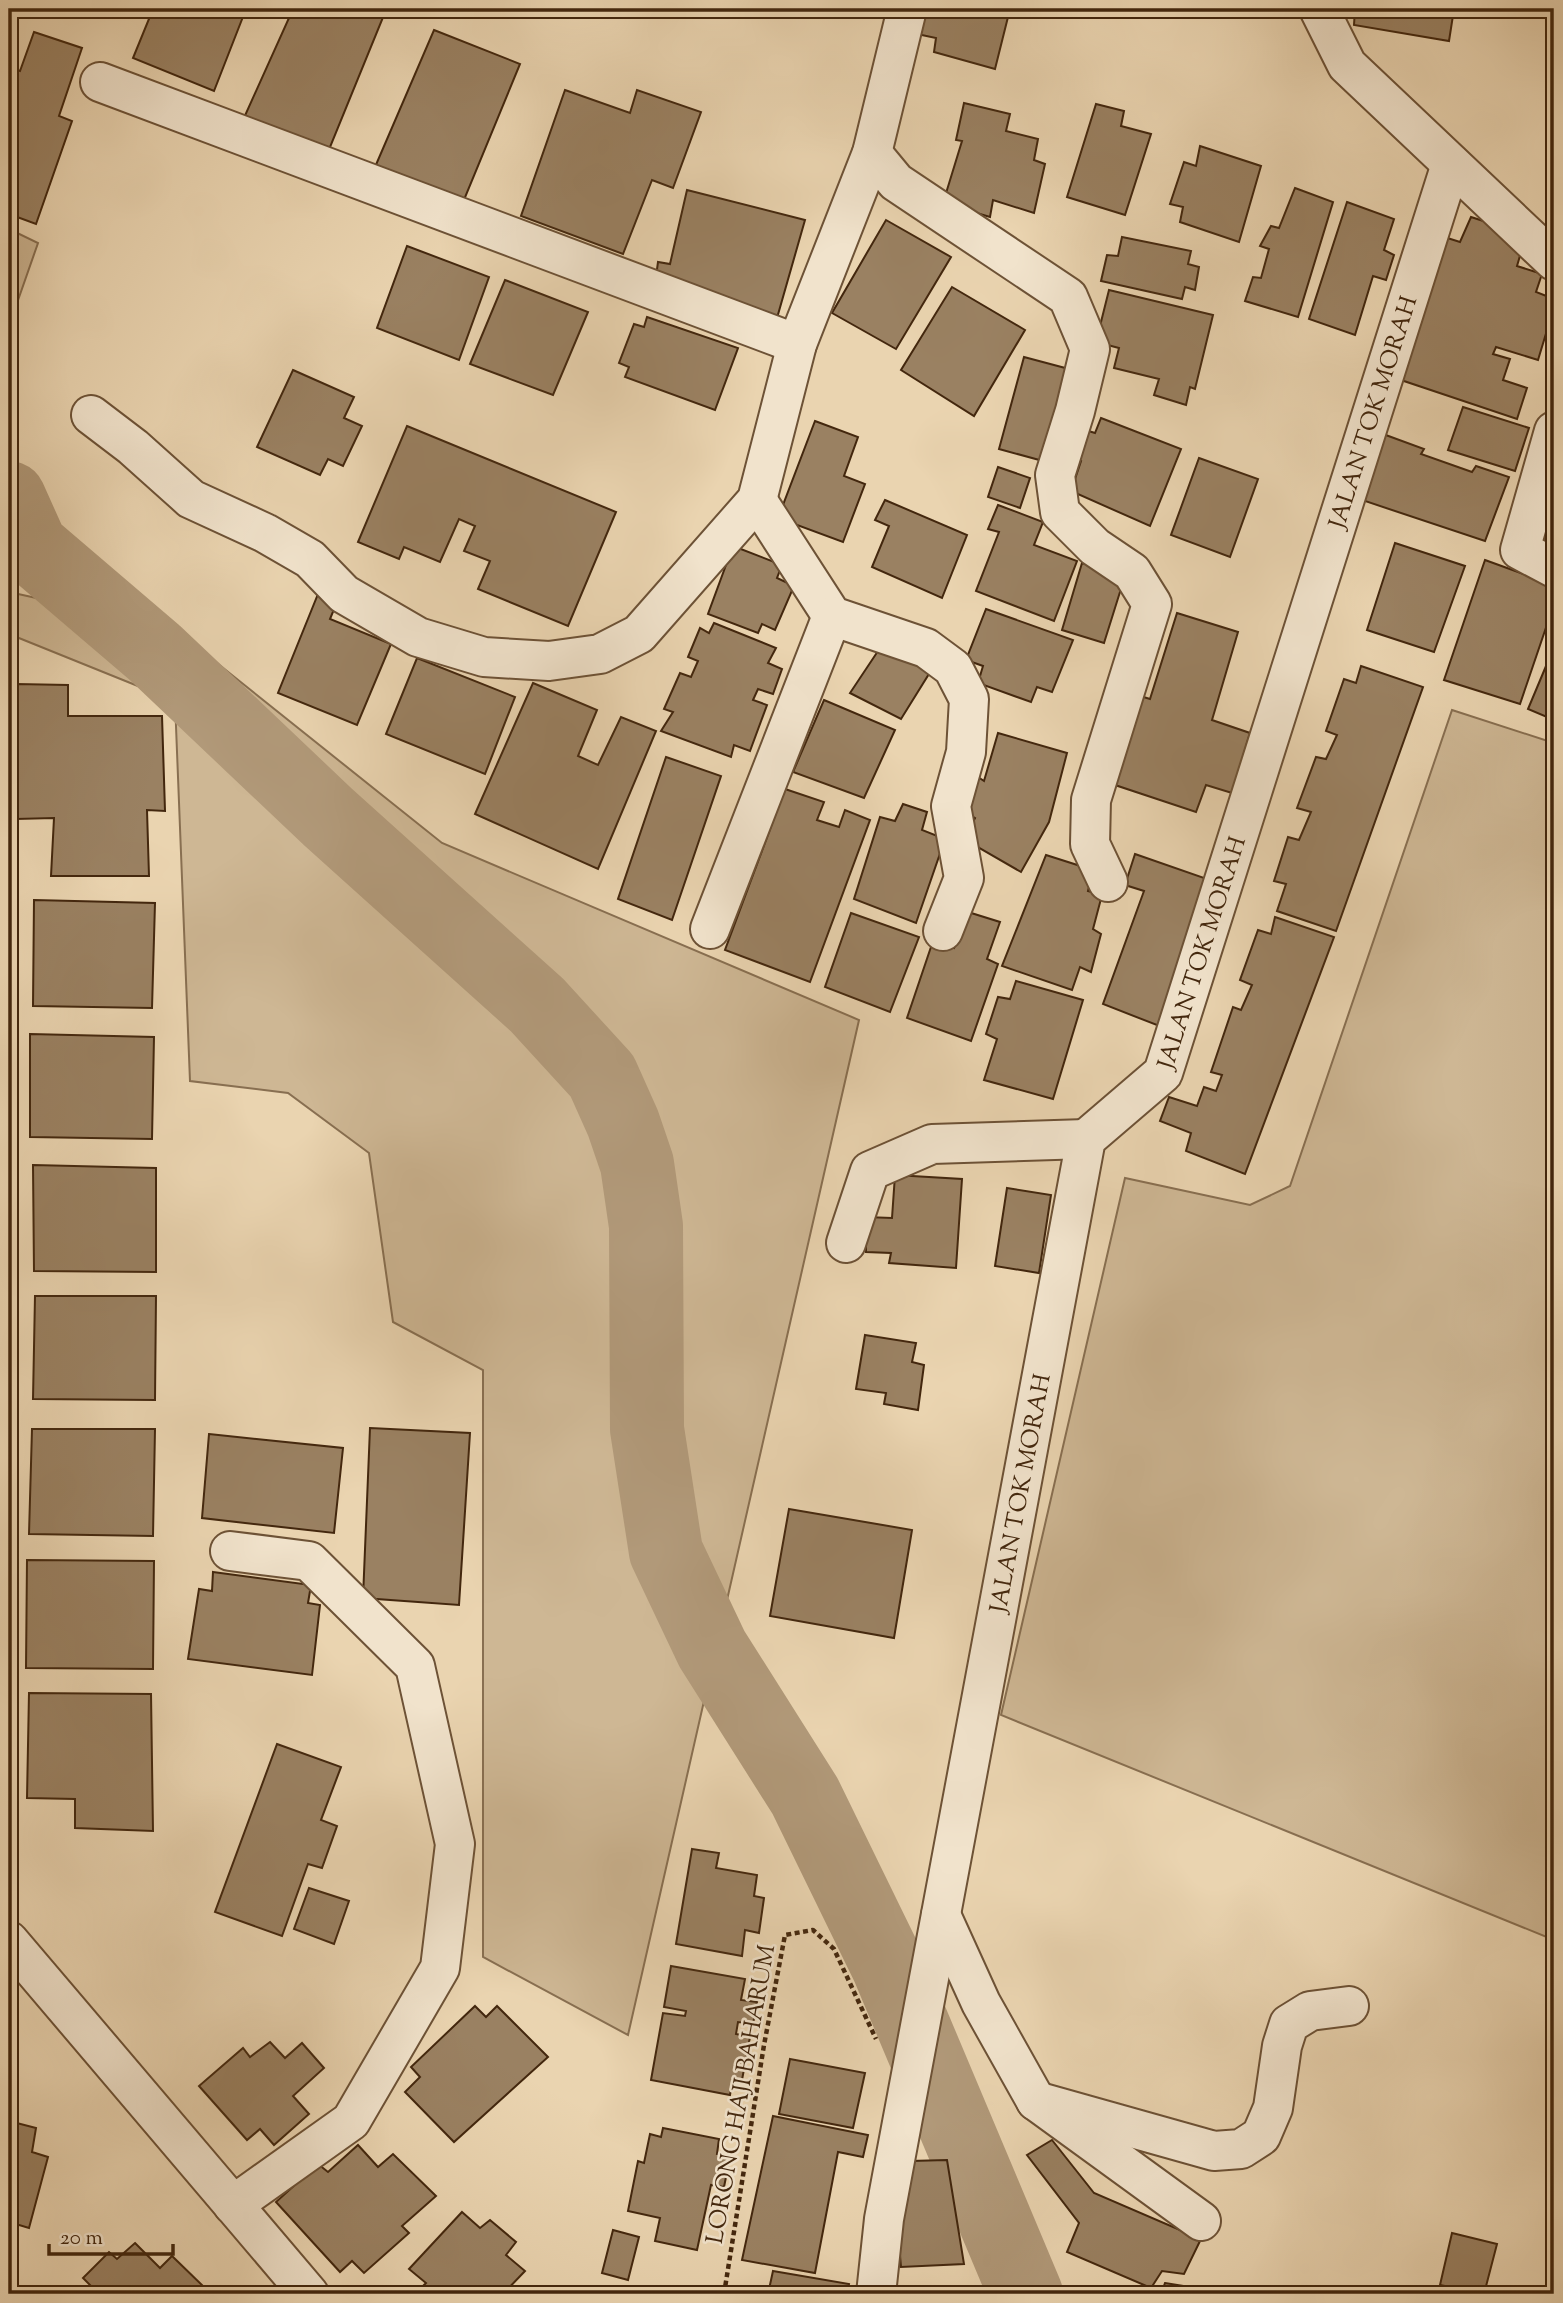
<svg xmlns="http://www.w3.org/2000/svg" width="1563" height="2303" viewBox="0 0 1563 2303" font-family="'Sorts Mill Goudy',serif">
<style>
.green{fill:#ceb794;stroke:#886f51;stroke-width:2}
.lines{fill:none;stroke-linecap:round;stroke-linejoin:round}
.river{stroke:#b19979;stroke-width:74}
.building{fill:#9a8162;stroke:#43270e;stroke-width:2}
.minor-casing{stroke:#6d5236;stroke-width:42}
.path{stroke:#43270e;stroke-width:4.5;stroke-dasharray:5 3.5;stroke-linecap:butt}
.minor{stroke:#f1e3cc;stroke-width:38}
.labels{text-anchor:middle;stroke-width:5;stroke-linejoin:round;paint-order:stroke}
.street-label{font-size:24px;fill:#43270e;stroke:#f1e3cc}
</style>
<rect width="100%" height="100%" fill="#ead4b0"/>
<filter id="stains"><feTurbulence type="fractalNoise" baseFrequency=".00286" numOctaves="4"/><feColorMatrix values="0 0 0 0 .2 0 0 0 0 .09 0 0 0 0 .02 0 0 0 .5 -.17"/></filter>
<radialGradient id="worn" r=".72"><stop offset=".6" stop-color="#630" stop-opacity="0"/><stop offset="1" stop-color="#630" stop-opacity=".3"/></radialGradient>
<!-- green -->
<g class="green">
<polygon points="9,229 38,243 9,326"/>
<polygon points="9,592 173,628 442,843 859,1020 628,2035 483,1957 483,1370 393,1322 369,1153 288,1093 190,1081 175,701 9,634"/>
<polygon points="1452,710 1554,743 1554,1940 1001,1715 1125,1178 1250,1205 1290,1186"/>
</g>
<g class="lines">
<!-- river -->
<polyline class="river" points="9,498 31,547 155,653 328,817 537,1005 602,1076 623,1123 637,1164 646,1226 647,1429 666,1552 712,1649 805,1796 888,1966 1026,2294"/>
</g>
<!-- building -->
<g class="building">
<polygon points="153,9 246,9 214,91 133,58"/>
<polygon points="293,9 386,10 326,157 243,120"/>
<polygon points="926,9 1010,9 995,69 934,52 936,38 917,34"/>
<polygon points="1355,9 1454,9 1449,41 1354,25"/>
<polygon points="434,30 520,64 459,212 372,174"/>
<polygon points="34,32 82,48 59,116 72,121 36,224 9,214 9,67 20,71"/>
<polygon points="565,90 630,113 637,90 701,112 673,188 652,180 623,254 521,216"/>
<polygon points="964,103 1010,114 1006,131 1038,139 1034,160 1045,164 1034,213 993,200 990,217 943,203 962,141 956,140"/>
<polygon points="1096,104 1124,111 1121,126 1151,134 1125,215 1067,197"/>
<polygon points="1200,146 1261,166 1239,242 1180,222 1183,207 1170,204 1184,162 1196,166"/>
<polygon points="1295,188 1333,202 1298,317 1245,301 1253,277 1261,278 1269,249 1260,246 1271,226 1279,228"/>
<polygon points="687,190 805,220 777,318 655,284 658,262 670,264"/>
<polygon points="1347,202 1394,219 1384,250 1394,255 1386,280 1373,276 1355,335 1309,319"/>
<polygon points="1471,217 1508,229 1524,242 1517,266 1542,274 1536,292 1554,299 1554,307 1538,360 1496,347 1493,354 1510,359 1503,380 1527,388 1517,419 1395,378 1438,235 1460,242"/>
<polygon points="886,220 951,257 896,349 832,313"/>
<polygon points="1122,237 1191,251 1188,264 1199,267 1195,290 1185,287 1182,299 1101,281 1107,255 1118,256"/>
<polygon points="407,246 489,277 459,360 377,328"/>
<polygon points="505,280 588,312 553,395 470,364"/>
<polygon points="952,287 1025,330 974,416 901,370"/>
<polygon points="1109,290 1213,315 1195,389 1190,387 1186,405 1154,395 1159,379 1114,368 1119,348 1096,342"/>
<polygon points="647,317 738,348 715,410 625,377 629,367 619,363 634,324 644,327"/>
<polygon points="1024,357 1069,369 1043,461 999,449"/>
<polygon points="293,370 354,397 344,418 362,426 343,466 328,459 320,475 257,447"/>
<polygon points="1463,407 1529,428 1515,471 1448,450"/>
<polygon points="1101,418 1181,449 1150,526 1071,491 1081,461 1070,456 1082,429 1095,433"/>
<polygon points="815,421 858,437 844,476 865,484 843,542 778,518"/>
<polygon points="407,426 616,512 568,626 478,589 490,561 464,551 475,526 459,519 440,562 404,547 399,559 358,542"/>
<polygon points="1383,434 1424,449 1421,454 1472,472 1476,466 1509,477 1485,541 1359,499"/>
<polygon points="1199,458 1258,479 1230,557 1171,535"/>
<polygon points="998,467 1030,478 1020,508 988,497"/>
<polygon points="1554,469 1554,554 1531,546"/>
<polygon points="885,500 967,535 942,598 872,567 889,526 875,520"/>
<polygon points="998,505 1043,522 1034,545 1077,561 1054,621 976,591 999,532 988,529"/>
<polygon points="1395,543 1465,566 1434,652 1367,630"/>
<polygon points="733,546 782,565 777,578 794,586 775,630 762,624 758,633 708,614"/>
<polygon points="1485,560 1554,585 1554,604 1520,704 1444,680"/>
<polygon points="1082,563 1125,576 1104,643 1062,630"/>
<polygon points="318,594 337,602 330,619 391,644 357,725 278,693"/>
<polygon points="986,609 1073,640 1052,692 1037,687 1031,702 978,683 983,666 966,660"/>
<polygon points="1177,613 1238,632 1212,720 1250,733 1232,793 1206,785 1196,812 1106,782 1137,695 1150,699"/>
<polygon points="714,623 776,648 768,663 782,669 773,694 758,689 753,700 767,705 750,751 734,745 731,757 661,731 673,712 664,709 680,673 691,677 698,661 688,657 700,628 709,633"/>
<polygon points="884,642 932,669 901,719 850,693"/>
<polygon points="1554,647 1554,720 1528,709"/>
<polygon points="417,658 515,697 485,774 386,734"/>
<polygon points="1361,666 1423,687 1336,931 1277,911 1286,884 1274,881 1288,837 1299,840 1311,812 1297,808 1316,757 1326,759 1337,735 1326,731 1344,679 1356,683"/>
<polygon points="533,683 597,710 578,756 598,765 621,717 656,731 598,869 475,814"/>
<polygon points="16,684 68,685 68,716 162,716 165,811 147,810 149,876 51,876 54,818 16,819"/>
<polygon points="824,700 895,730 864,798 793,772"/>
<polygon points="998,733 1067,753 1049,822 1021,872 964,839 975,818 962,810 972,773 984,781"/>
<polygon points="666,757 721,776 672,920 618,899"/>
<polygon points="785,789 824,802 817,820 839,827 845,810 870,820 810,982 725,950"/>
<polygon points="903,804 927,812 922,830 945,839 916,923 854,899 880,817 895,821"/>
<polygon points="1135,854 1210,880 1162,1027 1103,1004 1144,891 1125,885"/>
<polygon points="1046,855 1093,870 1088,891 1102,895 1093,929 1101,934 1091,972 1080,967 1072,990 1002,966"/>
<polygon points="34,900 155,903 152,1008 33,1006"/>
<polygon points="968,912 1000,922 987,959 998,964 971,1041 907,1018 933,941 954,948"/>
<polygon points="851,913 919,937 890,1012 825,987"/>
<polygon points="1275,917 1334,937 1245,1174 1186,1151 1191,1133 1160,1121 1169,1097 1197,1106 1204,1087 1216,1091 1222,1075 1211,1072 1233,1007 1241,1010 1252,985 1240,980 1258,930 1271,934"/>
<polygon points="1016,981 1083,1000 1053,1099 984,1080 997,1039 986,1034 998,997 1010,999"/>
<polygon points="30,1034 154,1037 152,1139 30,1137"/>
<polygon points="33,1165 156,1168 156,1272 34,1271"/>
<polygon points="895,1175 962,1179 956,1268 889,1263 891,1253 866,1252 866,1217 892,1218"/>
<polygon points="1007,1188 1051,1195 1039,1273 995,1266"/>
<polygon points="35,1296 156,1296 155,1400 33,1399"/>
<polygon points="865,1335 916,1343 912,1362 924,1365 918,1410 884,1404 886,1393 856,1389"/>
<polygon points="370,1428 470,1433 459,1605 363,1598"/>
<polygon points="32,1429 155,1429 153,1536 29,1534"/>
<polygon points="209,1434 343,1448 334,1533 202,1518"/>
<polygon points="789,1509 912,1530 894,1638 770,1616"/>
<polygon points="27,1560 154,1561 153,1669 26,1668"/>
<polygon points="213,1572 311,1585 308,1603 320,1605 312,1675 188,1659 199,1589 212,1591"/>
<polygon points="29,1693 151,1694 153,1831 75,1828 75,1799 27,1798"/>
<polygon points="277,1744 341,1767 321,1820 337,1826 322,1868 308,1864 282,1936 215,1912"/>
<polygon points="692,1849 719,1853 716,1868 757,1875 754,1896 764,1898 759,1933 745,1930 742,1956 676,1944"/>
<polygon points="309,1888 349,1901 334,1944 294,1929"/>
<polygon points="671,1966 745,1979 741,2000 757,2002 753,2024 738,2022 736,2034 750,2037 742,2080 733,2078 730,2095 651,2080 663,2013 685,2016 686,2011 664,2007"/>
<polygon points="475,2006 486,2017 497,2006 548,2057 454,2142 405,2092 420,2077 411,2067"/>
<polygon points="270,2042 285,2058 302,2043 324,2068 293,2096 309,2114 274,2145 260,2129 247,2140 199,2086 243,2048 250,2057"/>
<polygon points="790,2059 865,2073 853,2128 779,2114"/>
<polygon points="773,2116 868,2135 863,2157 838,2152 815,2273 742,2260"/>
<polygon points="9,2121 36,2128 32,2152 48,2157 29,2228 9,2222"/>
<polygon points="663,2128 719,2139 717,2154 730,2157 724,2187 711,2185 697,2250 655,2241 660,2218 628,2211 638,2161 644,2163 650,2134 661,2137"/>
<polygon points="1052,2140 1094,2193 1201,2239 1184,2274 1162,2271 1151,2288 1067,2252 1079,2223 1027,2155"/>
<polygon points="358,2145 378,2167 393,2154 436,2196 402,2226 409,2233 364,2273 352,2261 340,2272 276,2202 318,2164 328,2172"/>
<polygon points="947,2160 964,2264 901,2267 895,2199 910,2161"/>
<polygon points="462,2212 480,2228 490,2220 516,2242 506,2255 525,2271 503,2294 415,2294 426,2283 409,2269"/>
<polygon points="613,2230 639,2237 628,2280 602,2273"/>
<polygon points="1452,2233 1497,2244 1484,2294 1440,2285"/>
<polygon points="135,2243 160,2268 172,2256 205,2288 198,2294 88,2294 93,2288 83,2278 109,2252 117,2259"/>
<polygon points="773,2271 849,2284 847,2294 750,2294 751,2291 768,2294"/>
<polygon points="1165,2283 1184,2286 1183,2294 1161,2294"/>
</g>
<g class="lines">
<!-- minor casing -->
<g class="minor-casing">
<g id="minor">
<polyline points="1319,9 1347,65 1554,261"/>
<polyline points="100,82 797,344"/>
<polyline points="872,153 896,182 1068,297 1090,349 1075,411 1055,475 1060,512 1095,547 1132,572 1152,604 1091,800 1090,844 1108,882"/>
<polyline points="91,415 133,447 191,499 265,533 310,559 344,594 418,637 484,657 549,661 600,654 639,634 757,500 797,344 872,153 907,9"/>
<polyline points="1554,431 1520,550 1554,568"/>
<polyline points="757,500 832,616 926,648 953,668 969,699 966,752 951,806 964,878 943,931"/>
<polyline points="710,929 832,616"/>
<polyline points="846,1243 870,1171 932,1144 1086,1139"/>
<polyline points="230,1551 309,1561 415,1666 455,1844 440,1968 351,2121 233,2205"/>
<polyline points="941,1915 981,2003 1036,2101 1201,2221"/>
<polyline points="9,1941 309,2294"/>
<polyline points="1036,2101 1214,2151 1241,2149 1261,2136 1273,2108 1282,2046 1289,2024 1310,2011 1349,2006"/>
<path id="s1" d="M876,2294L884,2219L1086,1139L1163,1073L1451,164"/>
</g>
</g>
<!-- path -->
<polyline class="path" points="724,2294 764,2045 785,1935 813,1930 834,1949 876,2039"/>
<!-- minor -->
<use href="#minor" class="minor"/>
</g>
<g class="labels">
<!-- street labels -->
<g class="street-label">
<text dy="8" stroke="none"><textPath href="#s1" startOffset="1969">JALAN TOK MORAH</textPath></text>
<text dy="8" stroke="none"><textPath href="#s1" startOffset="1402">JALAN TOK MORAH</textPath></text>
<text dy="8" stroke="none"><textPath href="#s1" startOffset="814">JALAN TOK MORAH</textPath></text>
<text transform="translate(740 2094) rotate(-80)" y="8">LORONG HAJI BAHARUM</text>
</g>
</g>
<!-- margin -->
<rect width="1563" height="2303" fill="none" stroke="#ead4b0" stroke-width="35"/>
<rect x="10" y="10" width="1542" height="2282" fill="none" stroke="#43270e" stroke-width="3.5"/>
<rect x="18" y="18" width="1528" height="2268" fill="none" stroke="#43270e" stroke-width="2"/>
<!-- scale -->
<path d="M49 2244v10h124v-10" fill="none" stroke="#43270e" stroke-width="3.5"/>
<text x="60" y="2244" font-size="21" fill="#43270e" stroke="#f1e3cc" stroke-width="5" paint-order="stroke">20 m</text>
<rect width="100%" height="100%" filter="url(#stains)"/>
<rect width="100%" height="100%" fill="url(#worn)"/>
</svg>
